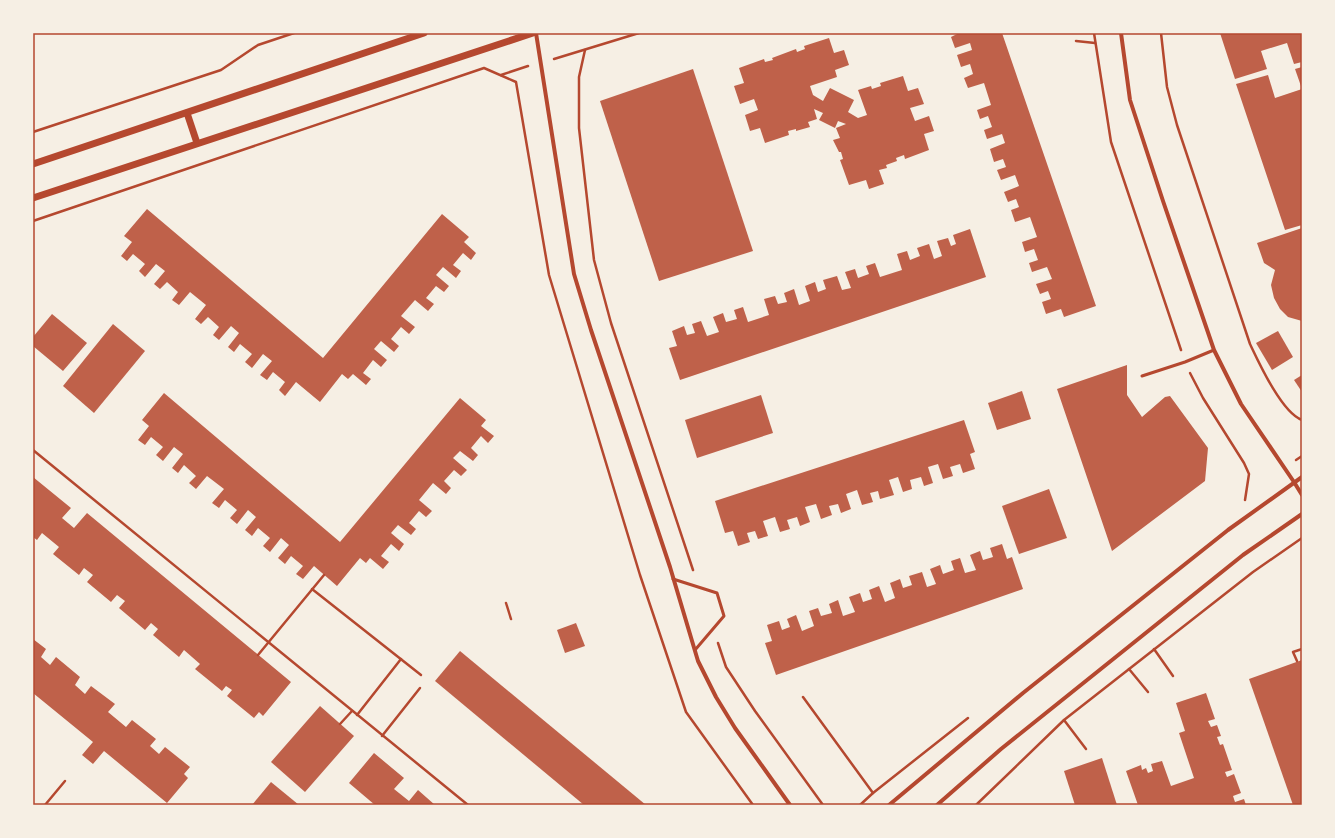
<svg xmlns="http://www.w3.org/2000/svg" width="1335" height="838" viewBox="0 0 1335 838" font-family="'Noto Sans',sans-serif">
<style>
.building{fill:#bf614a}
.lines{fill:none;stroke-linecap:round;stroke-linejoin:round}
.path{stroke:#b5482f;stroke-width:2.5}
.service{stroke:#b5482f;stroke-width:3}
.minor{stroke:#b5482f;stroke-width:4}
.tertiary{stroke:#b5482f;stroke-width:7}
.neatline{fill:none;stroke:#b5482f;stroke-width:1.5}
</style>
<rect width="100%" height="100%" fill="#f6efe4"/>
<!-- building -->
<g class="building">
<polygon points="959,33 1002,33 1096,306 1064,317 1061,309 1046,314 1042,302 1051,299 1048,291 1040,294 1036,284 1052,279 1047,267 1032,272 1029,263 1038,260 1034,249 1025,252 1022,242 1037,237 1030,217 1015,222 1011,210 1019,207 1016,199 1008,202 1004,192 1019,186 1015,175 1001,180 997,170 1006,167 1003,159 994,162 990,149 1005,143 1002,134 987,139 984,130 992,127 988,116 980,119 977,110 991,105 984,83 968,88 964,78 973,74 970,64 961,67 957,55 972,50 970,43 955,48 951,37"/>
<polygon points="1220,33 1302,33 1302,62 1294,64 1287,43 1261,51 1267,69 1235,79"/>
<polygon points="829,38 834,53 844,50 849,65 835,70 837,77 810,86 813,95 823,101 830,88 854,100 848,112 858,118 867,115 858,90 871,86 872,89 881,86 880,83 903,76 908,91 918,88 924,104 910,108 915,121 929,116 934,131 924,134 929,150 905,159 904,155 896,158 897,161 886,165 887,168 879,170 884,184 869,189 866,180 849,185 840,160 843,159 841,152 839,152 833,140 840,138 836,128 846,124 838,121 835,128 819,120 823,113 814,109 817,119 808,122 810,127 796,131 796,129 788,131 789,135 765,143 760,128 750,131 745,115 758,110 754,99 740,104 734,86 744,83 739,68 764,59 765,62 773,60 772,58 796,49 797,52 805,49 804,46"/>
<polygon points="1302,67 1302,89 1295,69"/>
<polygon points="693,69 753,251 659,281 600,101"/>
<polygon points="1268,75 1275,98 1302,89 1302,225 1285,230 1236,84"/>
<polygon points="147,209 323,358 442,214 469,237 464,242 476,253 471,260 463,253 453,265 461,271 456,278 443,267 436,275 449,286 444,292 436,286 426,298 434,304 428,311 415,300 401,316 415,327 409,334 401,327 391,339 399,346 394,352 381,341 374,349 387,360 381,367 373,360 363,373 371,379 366,385 353,374 348,379 342,374 320,402 296,382 285,396 279,390 285,382 273,372 267,380 260,375 272,361 263,354 252,368 245,362 252,354 240,344 234,352 228,347 239,333 231,326 219,340 213,335 219,327 208,317 201,324 195,319 206,305 190,292 179,305 172,300 178,292 167,282 160,289 154,284 165,271 156,264 145,277 139,271 145,264 133,254 127,261 121,256 132,242 124,236"/>
<polygon points="1302,228 1302,321 1288,317 1280,309 1274,298 1271,285 1275,270 1264,263 1257,243"/>
<polygon points="970,229 986,277 680,380 669,348 677,346 672,331 684,326 687,335 695,333 692,324 701,321 707,336 719,332 713,317 723,313 726,322 737,319 734,310 743,307 748,322 769,315 764,299 775,296 778,304 787,302 784,293 794,289 799,305 810,301 805,286 815,282 818,292 826,289 823,280 837,276 842,290 851,288 845,272 855,269 858,278 869,274 866,266 875,263 880,277 902,270 897,254 907,251 910,260 920,256 917,248 929,244 934,259 942,256 937,241 948,238 951,246 956,244 953,235"/>
<polygon points="52,314 87,343 63,371 33,346 33,337"/>
<polygon points="113,324 145,351 94,413 63,386"/>
<polygon points="1278,331 1293,357 1272,370 1256,343"/>
<polygon points="1127,365 1127,395 1142,417 1165,397 1170,396 1208,448 1205,481 1112,551 1057,389"/>
<polygon points="1302,375 1302,392 1294,380"/>
<polygon points="1022,391 1031,419 997,430 988,403"/>
<polygon points="164,393 340,542 460,398 486,420 481,426 494,436 488,443 481,436 471,448 478,455 473,461 460,451 453,458 467,470 461,476 454,470 444,481 451,488 446,494 433,483 419,500 432,511 426,517 419,511 409,523 416,529 411,535 398,525 391,533 404,544 399,551 391,544 381,556 389,562 383,569 370,558 366,563 360,558 337,586 314,566 303,579 296,574 303,566 291,556 285,564 278,558 289,545 281,538 270,552 263,546 270,538 258,528 252,536 245,530 256,517 248,510 237,524 230,518 237,510 225,500 219,508 212,503 224,489 207,476 196,489 189,483 196,476 184,465 178,473 172,468 183,454 174,447 163,461 156,455 163,447 151,437 145,445 138,440 149,426 142,420"/>
<polygon points="761,395 773,433 697,458 685,420"/>
<polygon points="964,420 975,452 970,454 975,469 963,473 960,464 950,467 953,476 943,479 938,464 928,467 933,483 924,486 921,477 910,480 912,489 903,492 898,477 889,480 894,495 880,499 878,491 870,493 873,502 862,505 857,490 846,494 851,509 841,513 838,504 829,506 832,515 821,519 816,504 805,507 810,522 800,526 797,517 787,520 790,529 780,532 775,517 763,521 768,536 758,539 755,531 747,533 750,542 738,546 733,531 725,533 715,501"/>
<polygon points="33,477 71,508 62,518 74,528 87,513 291,682 263,716 259,712 254,718 227,696 232,690 226,686 222,691 195,669 200,664 184,650 179,657 153,635 158,629 151,623 145,630 119,608 125,601 117,595 111,602 87,582 93,575 84,568 79,575 53,554 59,547 42,533 37,540 33,537"/>
<polygon points="1049,489 1067,538 1019,554 1002,506"/>
<polygon points="1002,544 1007,559 1012,557 1023,589 776,675 765,643 772,641 767,625 779,621 782,630 790,627 787,619 796,615 802,631 814,626 809,611 818,608 821,616 832,613 829,604 838,600 843,616 855,612 849,597 860,593 863,602 872,599 869,590 879,586 885,602 895,598 890,583 900,579 903,588 912,585 909,576 922,572 927,587 936,584 930,569 940,565 943,574 954,570 951,561 960,558 965,573 976,570 970,555 980,551 983,560 993,557 990,548"/>
<polygon points="576,623 585,646 565,653 557,630"/>
<polygon points="33,639 46,649 41,657 50,665 56,657 80,677 75,685 85,694 91,686 115,704 108,712 126,727 132,720 156,739 150,746 159,754 165,747 190,767 184,774 188,778 167,803 104,751 93,764 82,755 93,742 33,693"/>
<polygon points="460,651 646,805 584,805 435,681"/>
<polygon points="1302,660 1302,805 1293,805 1249,679"/>
<polygon points="1206,693 1215,719 1208,721 1211,727 1217,725 1221,736 1217,737 1220,745 1223,744 1232,770 1225,772 1227,777 1234,774 1241,793 1233,796 1235,802 1244,799 1246,805 1138,805 1126,771 1141,765 1142,770 1146,768 1148,773 1153,771 1151,764 1162,761 1171,786 1194,778 1179,733 1185,731 1176,703"/>
<polygon points="320,706 354,736 305,792 271,762"/>
<polygon points="374,753 404,778 394,789 409,801 418,790 435,805 375,805 349,783"/>
<polygon points="1102,758 1117,805 1075,805 1064,771"/>
<polygon points="271,782 299,805 252,805"/>
</g>
<g class="lines">
<!-- path -->
<g class="path">
<polyline points="1094,33 1111,142 1181,350"/>
<path d="M1161,33L1167,87L1177,125L1250,344C1259,363 1282,413 1302,420"/>
<polyline points="1076,41 1095,43"/>
<polyline points="585,50 579,77 579,128 594,260 611,323 693,570"/>
<polyline points="554,59 639,33"/>
<polyline points="501,75 528,66"/>
<polyline points="33,132 221,70 258,45 294,33"/>
<polyline points="33,221 484,68 516,82 549,275 640,575 686,712 753,805"/>
<polyline points="1190,373 1203,398 1244,463 1249,474 1245,500"/>
<polyline points="33,450 468,805"/>
<polyline points="1296,460 1302,456"/>
<polyline points="312,589 421,675"/>
<polyline points="506,603 511,619"/>
<polyline points="718,643 726,667 755,711 823,805"/>
<polyline points="1154,649 1173,676"/>
<polyline points="258,655 324,575"/>
<polyline points="1297,661 1293,652 1302,649"/>
<polyline points="1129,669 1148,692"/>
<polyline points="803,697 873,793"/>
<polyline points="357,715 401,659"/>
<polyline points="1064,720 1086,749"/>
<polyline points="340,724 352,711"/>
<polyline points="382,736 420,688"/>
<polyline points="45,805 65,781"/>
<polyline points="860,805 873,793 968,718"/>
<polyline points="976,805 1064,720 1253,572 1302,538"/>
</g>
<!-- service -->
<g class="service">
<polyline points="1142,376 1185,362 1214,350"/>
<polyline points="673,579 717,593 724,616 695,650"/>
</g>
<!-- minor -->
<g class="minor">
<polyline points="536,33 574,274 591,330 670,567 698,661 716,697 735,728 790,805"/>
<polyline points="1121,33 1130,100 1163,201 1214,350 1241,404 1294,482 1302,495"/>
<polyline points="889,805 1023,693 1228,530 1302,477"/>
<polyline points="937,805 1001,749 1243,555 1302,514"/>
</g>
<!-- tertiary -->
<g class="tertiary">
<polyline points="187,113 197,143"/>
<polyline points="33,164 424,33"/>
<polyline points="33,198 533,33"/>
</g>
</g>
<!-- border -->
<rect width="1335" height="838" fill="none" stroke="#f6efe4" stroke-width="68"/>
<rect x="34" y="34" width="1267" height="770" class="neatline"/>
</svg>
